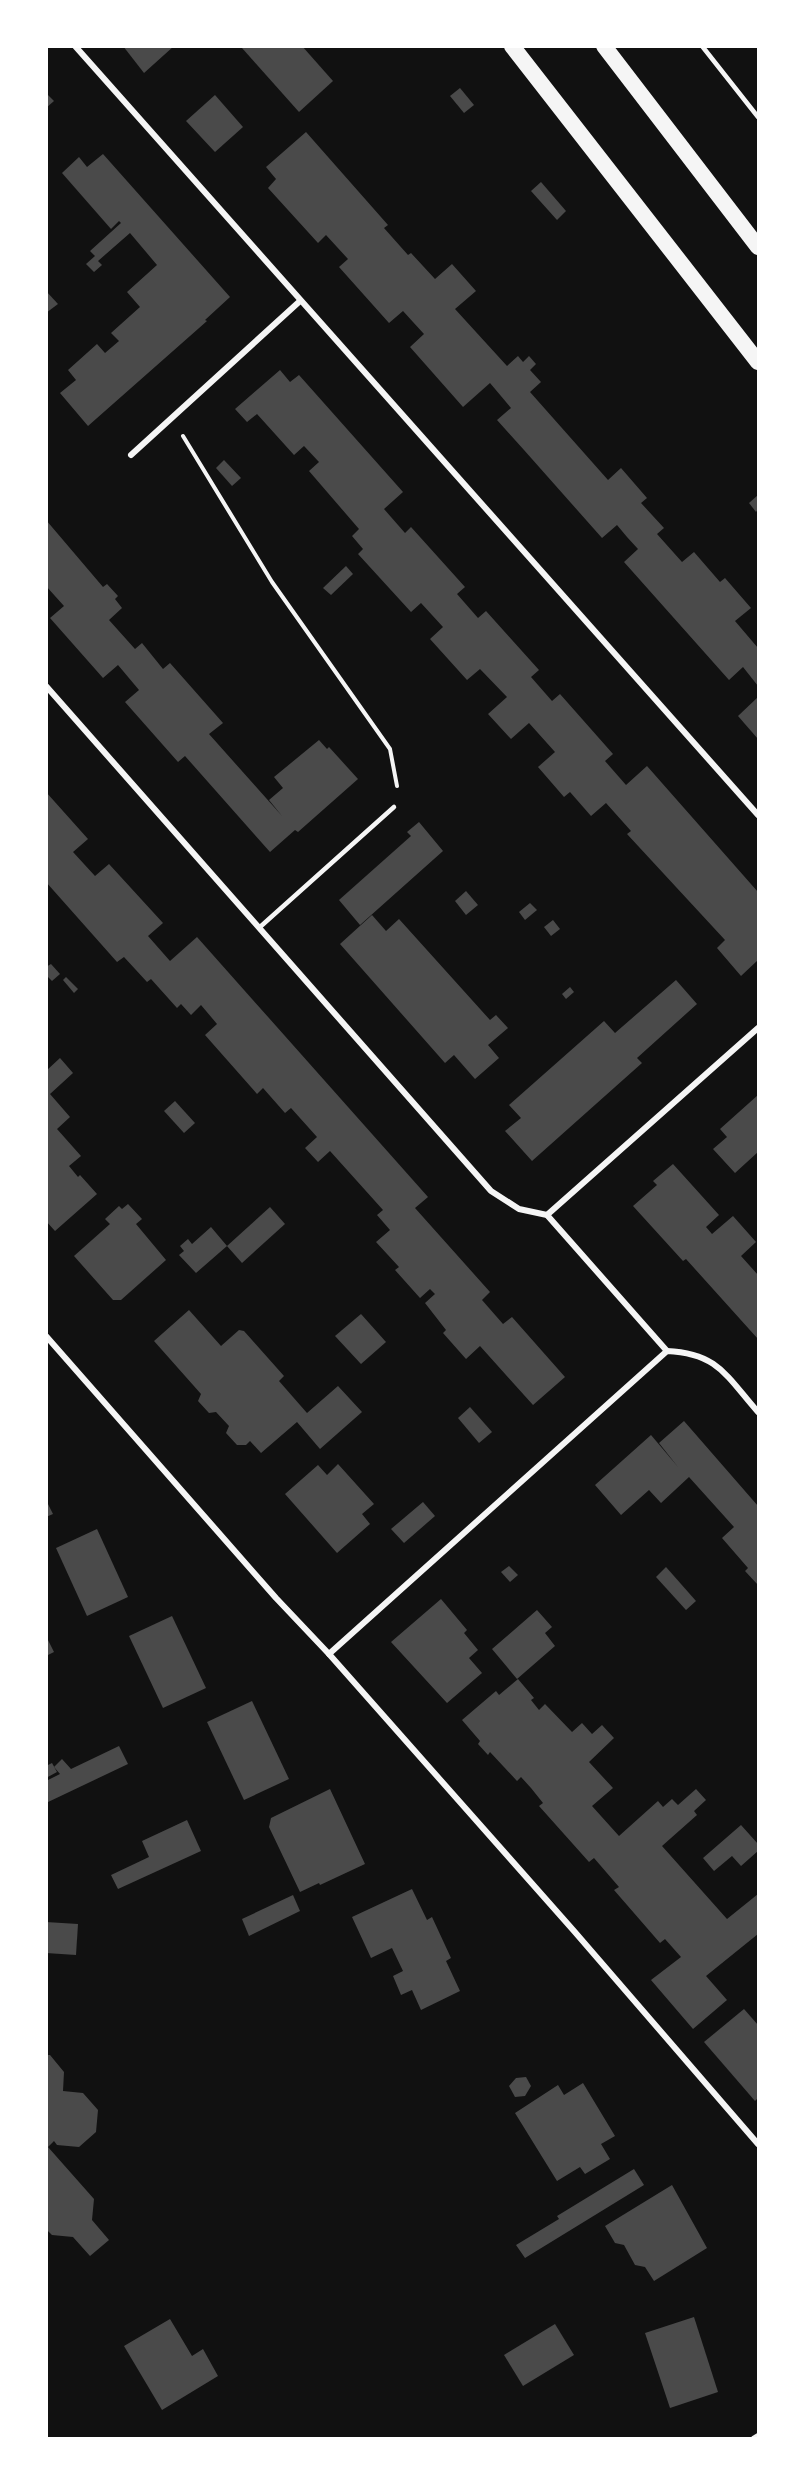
<svg xmlns="http://www.w3.org/2000/svg" width="805" height="2485" viewBox="0 0 805 2485" font-family="'Golos Text',sans-serif">
<style>
.building{fill:#4a4a4a}
.lines{fill:none;stroke-linecap:round;stroke-linejoin:round}
.path{stroke:#f5f5f5;stroke-width:4}
.service{stroke:#f5f5f5;stroke-width:4.5}
.minor{stroke:#f5f5f5;stroke-width:6}
.trunk{stroke:#f5f5f5;stroke-width:16}
</style>
<rect width="100%" height="100%" fill="#111"/>
<!-- building -->
<g class="building">
<polygon points="123,46 174,46 144,73"/>
<polygon points="244,46 302,46 333,81 299,112 242,48"/>
<polygon points="460,88 474,105 464,113 450,96"/>
<polygon points="46,93 54,101 46,108"/>
<polygon points="215,95 243,127 215,152 186,121"/>
<polygon points="306,132 388,225 384,228 408,255 411,253 435,279 452,264 476,291 455,309 507,366 518,356 523,362 529,356 536,364 530,370 541,382 530,392 608,480 621,468 647,498 641,503 664,528 657,534 682,562 694,552 720,582 725,578 751,608 735,621 758,648 758,686 743,667 729,680 624,562 638,549 627,537 617,525 602,538 524,450 497,420 511,408 490,383 463,407 410,347 424,334 413,322 403,311 389,323 339,267 348,259 326,235 318,243 268,188 276,179 266,167"/>
<polygon points="103,154 230,297 205,320 207,321 88,426 60,393 76,380 68,370 97,344 105,353 119,341 111,333 140,307 127,292 157,265 130,233 98,261 102,265 94,272 86,264 95,256 90,251 121,223 119,221 111,229 62,173 79,157 87,167"/>
<polygon points="541,182 566,211 557,220 531,191"/>
<polygon points="46,291 58,304 46,313"/>
<polygon points="280,370 290,382 299,375 403,492 384,509 405,533 411,527 465,587 457,594 478,618 486,611 539,670 531,677 552,701 560,694 613,754 605,761 626,785 647,766 758,892 758,960 741,976 717,948 725,940 627,834 631,831 606,803 591,816 570,792 564,797 538,767 555,752 529,723 511,739 488,714 507,697 480,669 467,680 430,639 443,627 421,603 411,612 358,554 363,549 352,536 359,529 309,471 319,462 304,446 294,455 257,414 247,422 235,409"/>
<polygon points="224,460 241,478 232,486 216,468"/>
<polygon points="758,495 758,509 756,512 749,503"/>
<polygon points="46,520 103,587 107,584 118,596 115,599 122,608 109,620 135,649 142,643 163,669 170,663 223,723 209,734 282,816 269,800 283,788 274,777 319,740 327,749 329,747 358,779 298,832 295,830 270,852 185,756 178,762 125,702 139,690 118,665 103,678 50,618 64,606 46,586"/>
<polygon points="346,566 353,574 331,595 323,588"/>
<polygon points="758,697 758,739 738,716"/>
<polygon points="46,792 88,839 73,852 95,876 109,864 163,923 148,936 170,961 197,937 428,1197 415,1208 490,1292 482,1300 503,1324 512,1317 565,1377 533,1405 480,1346 466,1359 443,1333 446,1330 425,1303 435,1294 430,1289 420,1298 395,1270 399,1267 376,1242 390,1230 377,1215 383,1210 330,1151 318,1162 305,1148 317,1137 291,1108 285,1113 263,1088 257,1094 205,1035 217,1024 201,1005 191,1015 181,1004 177,1008 151,979 147,982 124,957 117,962 46,882"/>
<polygon points="419,822 443,851 360,925 339,900 411,836 407,832"/>
<polygon points="466,891 478,905 466,915 455,901"/>
<polygon points="530,903 537,910 525,920 519,912"/>
<polygon points="372,915 386,931 399,919 490,1020 496,1015 508,1028 488,1045 499,1058 475,1079 454,1055 445,1063 340,944"/>
<polygon points="553,920 560,929 551,936 544,927"/>
<polygon points="51,964 60,974 52,981 46,975 46,967"/>
<polygon points="66,977 78,989 74,993 63,980"/>
<polygon points="676,980 697,1004 637,1058 642,1063 532,1161 505,1131 521,1118 509,1105 604,1021 615,1033"/>
<polygon points="570,987 574,992 566,999 562,994"/>
<polygon points="60,1058 73,1073 50,1094 70,1117 57,1129 81,1156 69,1166 78,1177 80,1175 97,1194 55,1231 46,1221 46,1071"/>
<polygon points="758,1095 758,1152 735,1173 713,1149 727,1137 720,1129"/>
<polygon points="175,1101 195,1123 184,1133 164,1111"/>
<polygon points="673,1164 719,1215 706,1227 712,1234 733,1216 756,1242 741,1256 758,1275 758,1339 686,1259 683,1261 633,1206 657,1185 653,1181"/>
<polygon points="128,1204 142,1219 136,1224 166,1260 121,1300 113,1300 74,1256 110,1224 105,1219 119,1206 122,1209"/>
<polygon points="270,1207 285,1224 242,1263 227,1246"/>
<polygon points="211,1227 227,1246 196,1273 179,1255 184,1251 180,1246 188,1239 192,1244"/>
<polygon points="189,1310 221,1346 239,1330 244,1331 284,1376 279,1381 307,1413 338,1386 362,1412 320,1449 297,1422 261,1453 250,1441 246,1445 237,1445 226,1433 229,1426 216,1412 209,1413 198,1401 201,1394 154,1341"/>
<polygon points="361,1314 386,1342 361,1364 335,1336"/>
<polygon points="470,1407 492,1432 479,1443 458,1418"/>
<polygon points="684,1421 758,1506 758,1585 745,1571 748,1568 722,1538 734,1527 689,1477 661,1503 649,1490 621,1515 595,1485 651,1435 678,1467 659,1443"/>
<polygon points="338,1464 374,1504 362,1514 370,1524 337,1553 285,1494 318,1465 327,1475"/>
<polygon points="46,1500 53,1514 46,1517"/>
<polygon points="423,1502 435,1516 404,1543 391,1529"/>
<polygon points="97,1529 128,1597 87,1616 56,1548"/>
<polygon points="509,1566 518,1575 510,1582 501,1572"/>
<polygon points="666,1567 696,1601 686,1610 656,1577"/>
<polygon points="441,1599 467,1630 464,1633 478,1650 469,1658 482,1673 447,1703 391,1642"/>
<polygon points="537,1610 552,1627 545,1633 555,1646 517,1679 492,1649"/>
<polygon points="172,1616 206,1688 163,1708 129,1636"/>
<polygon points="46,1636 54,1652 46,1656"/>
<polygon points="518,1679 534,1698 531,1700 539,1710 545,1704 572,1732 582,1723 592,1734 602,1725 614,1738 589,1762 613,1788 592,1806 619,1836 658,1801 663,1807 672,1799 678,1805 696,1789 706,1800 694,1811 697,1815 662,1846 727,1919 758,1894 758,1934 706,1976 727,2000 693,2029 651,1980 681,1957 665,1939 660,1943 614,1890 619,1887 594,1858 589,1862 539,1806 543,1803 531,1788 521,1777 517,1781 490,1752 488,1755 478,1744 480,1741 462,1720 496,1691 499,1695"/>
<polygon points="252,1701 289,1779 244,1800 207,1722"/>
<polygon points="119,1746 128,1764 46,1803 46,1781 60,1774 54,1767 62,1759 71,1769"/>
<polygon points="52,1763 57,1772 46,1778 46,1766"/>
<polygon points="330,1789 365,1864 320,1885 319,1883 300,1892 269,1827 271,1818"/>
<polygon points="187,1820 201,1851 118,1889 111,1875 149,1857 142,1841"/>
<polygon points="741,1825 758,1844 758,1851 741,1866 732,1856 714,1871 703,1858"/>
<polygon points="412,1889 427,1920 432,1917 451,1958 446,1961 460,1991 421,2010 412,1990 401,1995 393,1976 403,1971 392,1948 371,1958 352,1917"/>
<polygon points="293,1895 300,1911 249,1936 242,1919"/>
<polygon points="46,1922 78,1924 76,1955 46,1953"/>
<polygon points="744,2009 758,2025 758,2098 755,2101 704,2042"/>
<polygon points="46,2055 50,2055 64,2072 63,2091 83,2093 98,2110 96,2132 79,2147 57,2145 54,2141 48,2147 94,2199 92,2220 109,2240 90,2256 73,2237 52,2235 46,2229"/>
<polygon points="526,2077 531,2086 525,2096 515,2097 509,2086 516,2078"/>
<polygon points="583,2083 615,2136 601,2144 610,2159 585,2174 580,2167 557,2181 515,2113 558,2085 564,2095"/>
<polygon points="634,2169 644,2185 525,2258 516,2245 559,2219 557,2216"/>
<polygon points="672,2185 707,2248 654,2281 645,2267 635,2265 624,2245 615,2243 605,2226"/>
<polygon points="694,2317 718,2392 670,2408 645,2333"/>
<polygon points="170,2319 192,2356 203,2349 218,2376 162,2410 124,2346"/>
<polygon points="555,2324 574,2355 523,2386 504,2355"/>
</g>
<g class="lines">
<!-- path -->
<g class="path">
<polyline points="183,436 272,582 390,749 397,786"/>
<polyline points="753,2438 758,2435"/>
</g>
<!-- service -->
<g class="service">
<polyline points="702,46 758,117"/>
<polyline points="260,927 394,807"/>
</g>
<!-- minor -->
<g class="minor">
<polyline points="75,46 758,815"/>
<polyline points="131,455 300,301"/>
<polyline points="46,686 491,1191 519,1209 547,1215 667,1351"/>
<polyline points="547,1215 758,1028"/>
<polyline points="46,1336 276,1598 329,1654 574,1931 758,2144"/>
<path d="M329,1654L667,1351C718,1353 727,1377 758,1412"/>
</g>
<!-- trunk -->
<g class="trunk">
<polyline points="512,46 758,362"/>
<polyline points="604,46 758,247"/>
</g>
</g>
<!-- border -->
<rect width="805" height="2485" fill="none" stroke="#ffffff" stroke-width="96"/>
</svg>
